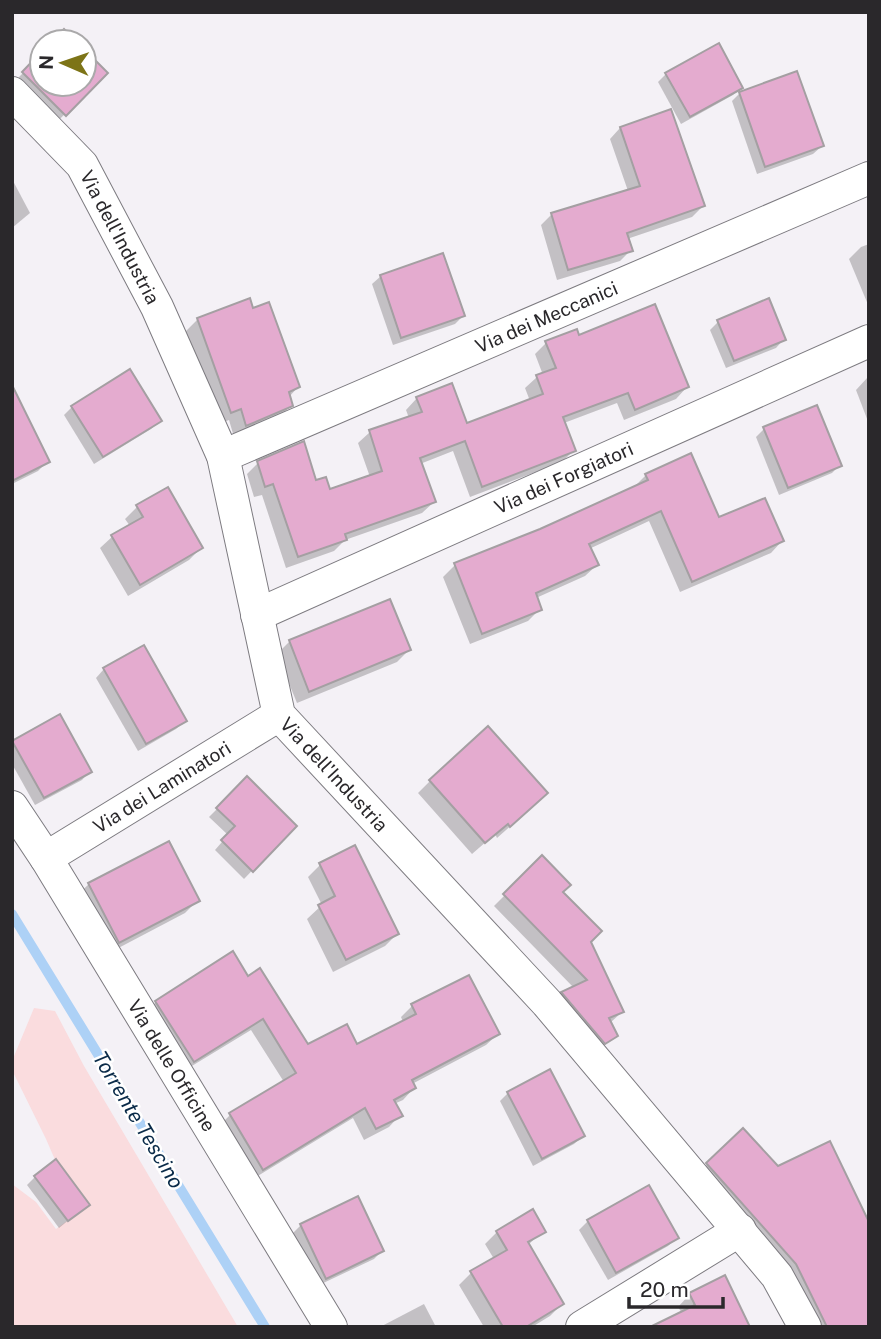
<svg xmlns="http://www.w3.org/2000/svg" width="881" height="1339" viewBox="0 0 881 1339" font-family="'Public Sans',sans-serif">
<style>
.green{fill:#fadcde}
.shadow{fill:#0003}
.lines{fill:none;stroke-linecap:round;stroke-linejoin:round}
.stream{stroke:#add1f6;stroke-width:10}
.building{fill:#e4abcf;stroke:#a49fa2;stroke-width:2}
.minor-casing{stroke:#7d7b80;stroke-width:34}
.minor{stroke:#fff;stroke-width:32}
.labels{text-anchor:middle;stroke-width:5;stroke-linejoin:round;paint-order:stroke}
.street-label{font-size:19px;fill:#2a282b;stroke:#fff}
.water-label{font-size:21px;font-style:italic;fill:#0a2b49;stroke:#fff}
</style>
<rect width="100%" height="100%" fill="#f4f1f6"/>
<!-- green -->
<polygon class="green" points="34,1008 55,1011 84,1066 238,1327 12,1327 12,1184 36,1202 56,1229 78,1213 46,1139 12,1070 12,1061"/>
<!-- shadow -->
<g class="shadow">
<polygon points="84,52 105,73 56,123 15,81 42,54 42,84 84,84"/>
<polygon points="666,74 741,87 733,95 681,124 658,82"/>
<polygon points="740,93 822,146 813,154 757,174 732,101"/>
<polygon points="620,128 703,206 692,217 627,239 631,250 620,261 557,280 541,225 552,214 628,191 610,139"/>
<polygon points="12,179 30,213 12,228"/>
<polygon points="869,244 869,307 849,259 861,247"/>
<polygon points="381,276 463,316 455,324 393,345 372,284"/>
<polygon points="249,301 298,387 289,397 291,405 279,418 234,437 229,420 219,424 185,332 197,320"/>
<polygon points="718,322 784,339 776,348 726,368 710,330"/>
<polygon points="578,337 687,387 676,399 624,420 617,403 564,423 574,450 562,462 470,497 453,451 420,464 434,502 422,513 345,540 334,551 286,568 262,495 254,497 247,474 258,463 315,482 329,491 370,477 358,443 370,432 409,418 406,410 417,398 466,425 530,401 525,388 537,377 543,375 535,354 546,343"/>
<polygon points="868,377 869,377 869,424 856,390"/>
<polygon points="72,407 160,421 151,429 94,464 64,415"/>
<polygon points="12,416 48,461 38,471 12,484"/>
<polygon points="764,429 840,465 832,473 779,495 756,437"/>
<polygon points="646,475 718,520 782,541 771,553 680,592 649,521 589,549 597,565 585,576 536,598 540,609 528,621 470,644 443,577 455,565 540,531 634,487"/>
<polygon points="137,507 201,548 189,560 128,596 100,548 113,536 130,526 125,519"/>
<polygon points="290,641 409,650 397,662 297,703 277,654"/>
<polygon points="104,669 185,721 176,729 138,751 96,678"/>
<polygon points="60,717 90,771 82,780 35,805 12,764 12,744"/>
<polygon points="247,779 295,826 244,879 215,850 228,835 209,817"/>
<polygon points="430,781 533,806 497,838 495,834 472,854 418,793"/>
<polygon points="542,858 589,942 622,1012 610,1023 616,1035 594,1053 552,1004 563,993 574,988 494,906"/>
<polygon points="320,865 397,934 385,946 333,972 307,919 322,905 308,877"/>
<polygon points="89,884 198,900 185,913 107,954 76,896"/>
<polygon points="248,978 307,1046 356,1046 403,1022 401,1017 412,1006 498,1034 486,1045 412,1084 414,1088 403,1100 394,1104 400,1115 389,1127 364,1140 353,1118 251,1180 219,1126 230,1115 284,1082 251,1030 182,1072 145,1013 156,1002"/>
<polygon points="508,1093 583,1136 574,1144 533,1166 500,1101"/>
<polygon points="743,1131 869,1327 810,1327 695,1176"/>
<polygon points="35,1177 87,1205 59,1228 27,1185"/>
<polygon points="648,1187 677,1238 668,1246 608,1280 579,1230 588,1221"/>
<polygon points="301,1225 382,1251 374,1259 317,1286 293,1233"/>
<polygon points="543,1231 528,1245 562,1304 550,1316 532,1327 484,1327 459,1285 472,1272 494,1259 485,1244 497,1232"/>
<polygon points="690,1294 748,1327 682,1313 678,1307"/>
<polygon points="424,1304 436,1327 380,1327"/>
</g>
<g class="lines">
<!-- stream -->
<polyline class="stream" points="12,914 265,1327"/>
</g>
<!-- building -->
<g class="building">
<polygon points="64,29 77,42 51,42"/>
<polygon points="719,43 743,88 690,117 665,73"/>
<polygon points="84,49 108,73 66,116 22,72 42,51 42,84 84,84"/>
<polygon points="797,71 824,146 765,167 739,92"/>
<polygon points="671,109 705,206 627,233 633,251 568,270 551,213 640,186 620,127"/>
<polygon points="443,253 465,316 401,338 380,275"/>
<polygon points="250,298 253,308 269,302 300,387 289,392 293,406 246,426 241,409 231,413 197,318"/>
<polygon points="769,298 786,340 734,361 717,320"/>
<polygon points="655,304 689,387 635,410 628,393 563,417 576,451 482,487 465,441 420,458 436,502 345,534 347,540 298,557 273,484 265,487 257,461 304,441 316,480 326,477 330,489 382,471 369,430 422,412 416,397 452,383 467,423 543,394 536,375 556,368 545,341 577,329 579,335"/>
<polygon points="130,369 162,421 103,457 71,406"/>
<polygon points="12,385 50,462 12,481"/>
<polygon points="817,405 842,466 788,488 763,427"/>
<polygon points="691,453 719,517 765,498 784,541 692,582 661,511 589,544 599,565 536,593 542,610 482,634 454,563 540,529 648,480 645,474"/>
<polygon points="168,487 203,548 140,585 111,535 143,517 136,505"/>
<polygon points="390,599 411,650 309,692 289,640"/>
<polygon points="144,645 187,721 146,744 103,668"/>
<polygon points="60,714 92,772 44,798 12,741"/>
<polygon points="488,726 548,793 510,827 508,824 485,843 429,780"/>
<polygon points="247,776 297,826 253,872 221,840 235,826 216,808"/>
<polygon points="169,841 200,901 119,943 88,883"/>
<polygon points="355,845 399,934 346,960 318,905 335,896 319,863"/>
<polygon points="542,855 571,885 563,892 602,931 591,942 624,1012 609,1018 618,1036 605,1044 561,992 587,980 503,894"/>
<polygon points="233,951 248,976 260,968 308,1044 347,1024 357,1044 416,1014 411,1004 469,975 500,1034 412,1080 416,1088 394,1100 403,1116 376,1129 365,1108 263,1170 229,1113 296,1073 263,1019 194,1062 155,1001"/>
<polygon points="550,1069 585,1136 542,1159 507,1092"/>
<polygon points="743,1128 778,1166 830,1141 869,1222 869,1327 827,1327 796,1264 706,1163"/>
<polygon points="56,1159 90,1205 68,1221 34,1176"/>
<polygon points="649,1185 679,1238 616,1273 587,1220"/>
<polygon points="358,1196 384,1251 326,1279 300,1224"/>
<polygon points="533,1209 546,1232 528,1242 564,1304 526,1327 503,1327 470,1271 507,1250 496,1231"/>
<polygon points="725,1275 750,1327 650,1327 695,1305 689,1293"/>
</g>
<g class="lines">
<!-- minor casing -->
<g class="minor-casing">
<g id="minor">
<path id="s1" d="M12,93L82,165L157,307L223,456L279,715L547,1003L777,1276L805,1327"/>
<path id="s2" d="M223,456L869,178"/>
<path id="s3" d="M257,615L869,341"/>
<path id="s4" d="M12,807L46,858L331,1327"/>
<path id="s5" d="M46,858L279,715"/>
<polyline points="582,1327 740,1230"/>
</g>
</g>
<!-- minor -->
<use href="#minor" class="minor"/>
</g>
<g class="labels">
<!-- street labels -->
<g class="street-label">
<text dy="7" stroke="none"><textPath href="#s1" startOffset="182">Via dell'Industria</textPath></text>
<text dy="7" stroke="none"><textPath href="#s2" startOffset="352">Via dei Meccanici</textPath></text>
<text dy="7" stroke="none"><textPath href="#s3" startOffset="336">Via dei Forgiatori</textPath></text>
<text dy="7" stroke="none"><textPath href="#s1" startOffset="770">Via dell'Industria</textPath></text>
<text dy="7" stroke="none"><textPath href="#s5" startOffset="136">Via dei Laminatori</textPath></text>
<text dy="7" stroke="none"><textPath href="#s4" startOffset="304">Via delle Officine</textPath></text>
</g>
<!-- water labels -->
<g class="water-label">
<text transform="translate(138 1120) rotate(59)" y="7">Torrente Tescino</text>
</g>
</g>
<!-- border -->
<rect width="881" height="1339" fill="none" stroke="#2a282b" stroke-width="28"/>
<!-- north arrow -->
<g transform="translate(63 63) rotate(272)"><circle r="33" fill="#ffffff" stroke="#aaa9aa" stroke-width="2"/>
<path d="M0-5L12 26L0 18L-12 26Z" fill="#7d7417"/>
<text y="-10" font-size="19" font-weight="bold" text-anchor="middle" fill="#2a282b">N</text>
</g>
<!-- scale -->
<path d="M629 1297v10h94v-10" fill="none" stroke="#2a282b" stroke-width="3.5"/>
<text x="640" y="1297" font-size="21" fill="#2a282b" stroke="#ffffff" stroke-width="5" paint-order="stroke">20 m</text>
</svg>
